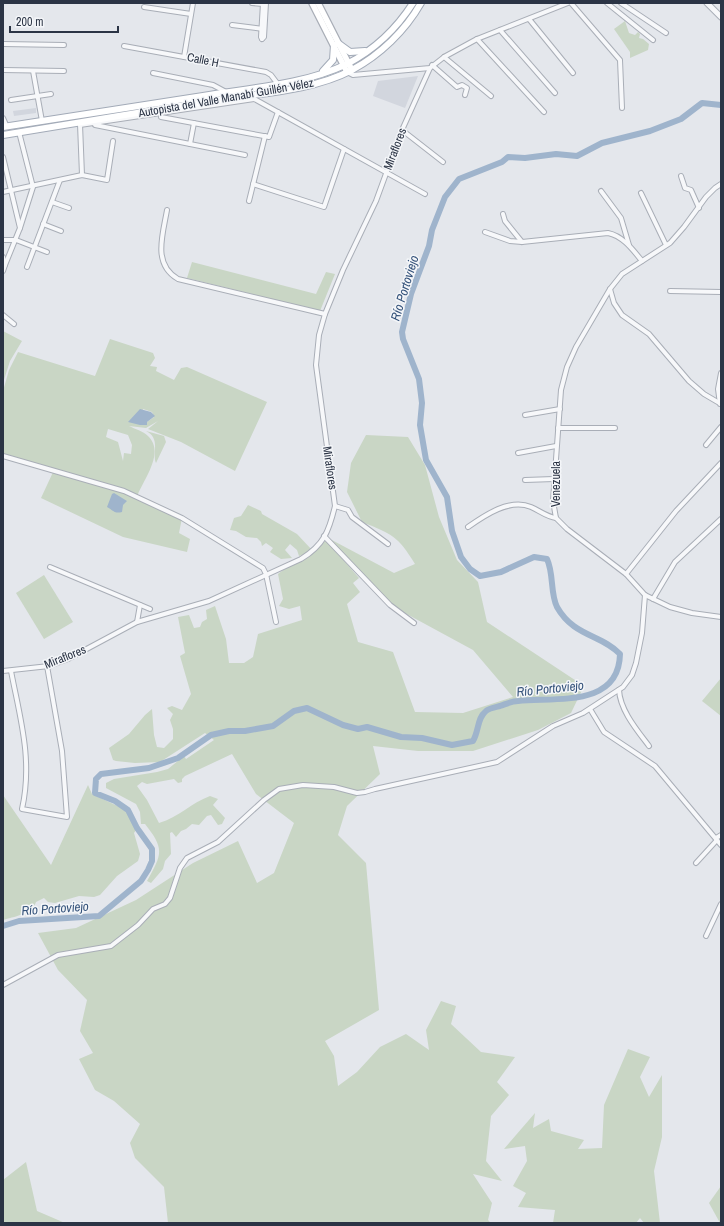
<svg xmlns="http://www.w3.org/2000/svg" width="724" height="1226" viewBox="0 0 724 1226" font-family="'Archivo Narrow',sans-serif">
<style>
.built{fill:#d2d6de}
.green{fill:#c9d6c5;fill-rule:evenodd}
.water{fill:#9fb4cc}
.lines{fill:none;stroke-linecap:round;stroke-linejoin:round}
.river{stroke:#9fb4cc;stroke-width:6}
.minor-casing{stroke:#a9aeb7;stroke-width:6}
.tertiary-casing{stroke:#a9aeb7;stroke-width:7}
.secondary-casing{stroke:#a9aeb7;stroke-width:8}
.primary-casing{stroke:#a3abb8;stroke-width:8}
.minor{stroke:#f7f8fa;stroke-width:4}
.tertiary{stroke:#f7f8fa;stroke-width:5}
.secondary{stroke:#fff;stroke-width:5.5}
.primary{stroke:#fff;stroke-width:6}
.labels{text-anchor:middle;stroke-width:3;stroke-linejoin:round;paint-order:stroke}
.street-label{font-size:12px;fill:#2b3445;stroke:#f4f6f9}
.water-label{font-size:13px;font-style:italic;fill:#34527a;stroke:#f4f6f9}
</style>
<rect width="100%" height="100%" fill="#e4e7ec"/>
<!-- built -->
<g class="built">
<polygon points="418,76 405,108 373,96 378,81"/>
<polygon points="36,108 36,113 14,116 13,111"/>
</g>
<!-- green -->
<g class="green">
<polygon points="625,21 629,33 635,35 638,32 640,34 639,38 643,39 649,44 648,50 630,58 630,52 614,29"/>
<polygon points="192,262 316,294 326,272 335,274 320,311 187,278"/>
<polygon points="3,331 22,341 10,361 3,383"/>
<path d="M110,339L153,353L155,358L150,366L157,367L156,371L174,380L181,368L187,367L267,402L235,471L181,442L148,429L158,421L146,428L129,426C135,429 143,431 148,436C166,453 142,481 137,497L182,518L179,533L190,539L187,552L123,537L41,498L54,470L3,456V391L9,370L18,352L95,376ZM143,409L152,412L154,417L147,422V425H140ZM108,429L128,435L132,445L131,454L124,453L123,461L118,442L106,437Z"/>
<path d="M146,431L164,436L166,442L156,463C152,454 161,438 146,431Z"/>
<path d="M366,435L408,437L425,465L439,517L457,560L478,582L487,622L584,686L571,713L538,730L473,751H418L373,746L380,774L347,806L338,835L366,863L379,1010L325,1041L334,1056L338,1086L357,1072L380,1047L406,1034L429,1050L426,1030L441,1001L456,1006L451,1024L481,1052L515,1057L497,1082L509,1095L491,1116L486,1161L502,1181L473,1174L492,1203L488,1220L491,1223H168L164,1187L135,1158L130,1143L140,1124L114,1101L95,1090L79,1059L93,1053L80,1031L87,1000L58,970L38,933L76,928L136,900L193,863L238,841L257,883L274,873L294,823L256,794L232,754L185,776L182,779V782L178,783L174,779L147,784L142,782L137,786L147,800L159,823C179,817 191,803 210,796L218,799L213,805L225,818L222,824L218,825L211,815L207,816L199,825L192,824L186,829L181,831L176,837L172,832L170,833L171,854L165,861L163,869L151,883L147,881C162,854 165,849 145,824H141L140,812L136,804L106,788V783L114,779L157,772L168,769L184,756L186,759L214,740L205,733L160,762L135,763L116,761L113,760L109,748L129,734L145,715L152,709L154,735L157,747L164,748L173,739V729L170,720L173,714L167,708L172,706L182,710L191,694L180,656L185,653L178,617L189,615L194,628L200,627L202,622L207,619L206,610L215,606L226,639L229,663H244L253,657L258,634L302,620L300,606L289,609L279,606L283,599L278,574C294,561 311,560 324,542L327,541L359,578L353,583L360,592L347,604L358,642L393,652L415,712L463,713L513,697L473,650L390,605L328,538L394,573L415,564C398,536 392,534 362,522L347,492L351,463Z"/>
<polygon points="248,505 261,511 262,514 297,534 312,550 303,555 299,556 297,550 290,544 285,550 292,558 281,559 270,552 273,548 266,543 262,546 261,542 257,538 246,537 236,531 230,530 234,518 241,516"/>
<polygon points="44,575 73,622 44,639 16,593"/>
<polygon points="721,678 721,716 702,701"/>
<path d="M88,785L92,794L126,810L136,830L134,833L140,854L138,861L117,876L100,895L94,897L79,896L55,903L48,902L44,898L36,902C32,914 13,917 3,920V795L51,865Z"/>
<polygon points="628,1049 650,1057 640,1077 649,1097 662,1075 662,1137 654,1171 660,1223 644,1223 640,1218 636,1223 553,1223 555,1210 518,1207 526,1193 513,1186 527,1161 525,1146 504,1149 535,1113 533,1128 549,1119 551,1131 584,1140 578,1149 602,1148 604,1105"/>
<polygon points="26,1162 37,1211 65,1223 3,1223 3,1180"/>
<polygon points="721,1186 721,1223 720,1223 709,1203"/>
</g>
<!-- water -->
<g class="water">
<polygon points="140,409 151,412 155,416 147,422 147,425 140,425 128,422"/>
<path d="M114,493L127,501L123,505L122,512C114,514 113,510 107,507L112,494Z"/>
</g>
<g class="lines">
<!-- river -->
<path class="river" d="M3,926L19,921L99,916L141,881L148,870L152,861V849L137,828L128,810L115,801L95,793L96,779L101,774L149,768L178,758L211,735L229,731H245L273,726L294,711L307,708L343,725L358,729L367,727L401,737L422,738L452,745L473,741C479,731 477,718 486,711C489,708 496,707 500,706C506,704 512,701 518,701C555,697 619,708 620,654C601,634 574,637 557,607C550,593 554,574 547,559L534,557L501,572L480,576L470,569L461,557L452,531L447,497L426,460L420,425L422,403L419,379L403,339L402,332L411,294L429,246L432,230L445,197L459,179L502,162L508,157L525,158L556,154L577,156L602,143L650,131L681,119L702,103L721,105"/>
<!-- minor casing -->
<g class="minor-casing">
<g id="minor">
<polyline points="252,3 263,4"/>
<polyline points="571,3 620,60 622,108"/>
<polyline points="607,3 653,40"/>
<polyline points="621,3 666,33"/>
<polyline points="144,7 191,14"/>
<polyline points="529,19 573,73"/>
<polyline points="232,25 263,29"/>
<polyline points="500,30 555,93"/>
<polyline points="262,39 264,37 266,3"/>
<polyline points="262,39 261,37 263,3"/>
<polyline points="477,39 544,112"/>
<polyline points="3,44 64,45"/>
<polyline points="124,46 266,72 271,75 277,83"/>
<polyline points="184,57 193,3"/>
<polyline points="444,57 491,96"/>
<polyline points="432,65 457,87 462,85 467,88 465,95"/>
<polyline points="3,70 64,71"/>
<polyline points="33,71 42,121"/>
<polyline points="347,72 353,75 430,68 444,57 477,39 568,3"/>
<polyline points="153,73 213,85 226,92"/>
<polyline points="249,96 425,194"/>
<polyline points="11,100 51,94"/>
<polyline points="161,117 269,137 278,112"/>
<polyline points="3,118 7,127"/>
<polyline points="80,124 82,175"/>
<polyline points="80,125 254,99"/>
<polyline points="95,125 245,155"/>
<polyline points="402,130 443,162"/>
<polyline points="19,132 33,187 20,228"/>
<polyline points="190,144 194,123"/>
<polyline points="3,157 20,228 5,265 3,265"/>
<polyline points="681,176 685,188 691,190 699,208"/>
<polyline points="253,184 324,207 344,149"/>
<polyline points="721,184 715,188 706,197 684,227 670,243 622,274 610,289 576,347 567,367 561,390 553,501 556,518 567,529 626,574 645,595 670,607 692,613 721,617"/>
<polyline points="601,191 621,218 629,245"/>
<polyline points="3,192 82,175 107,180 113,141"/>
<polyline points="641,193 666,245"/>
<polyline points="249,201 265,136"/>
<polyline points="52,202 69,208"/>
<path d="M167,210C163,234 152,264 178,279L325,314"/>
<polyline points="503,214 505,221 522,242"/>
<polyline points="43,224 61,231"/>
<path d="M485,232L510,241L522,242L608,233C623,236 633,250 642,261"/>
<polyline points="3,240 16,240 47,252"/>
<polyline points="3,257 5,265 3,271"/>
<polyline points="27,267 60,180"/>
<polyline points="610,289 614,303 622,315 649,334 689,381 704,394 721,404"/>
<polyline points="670,291 721,292"/>
<polyline points="3,315 14,324"/>
<polyline points="720,404 718,389 721,373"/>
<polyline points="525,415 560,409"/>
<polyline points="558,428 615,428"/>
<polyline points="706,445 721,427"/>
<polyline points="518,453 556,446"/>
<polyline points="3,456 124,491 182,518 263,568 266,574 276,622"/>
<polyline points="525,480 554,479"/>
<polyline points="335,506 348,510 352,517 388,544"/>
<path d="M468,527C485,515 510,498 531,507C540,511 547,517 556,518"/>
<polyline points="324,536 390,605 414,623"/>
<polyline points="50,567 150,609"/>
<polyline points="626,574 676,511 721,463"/>
<polyline points="653,599 675,562 721,519"/>
<polyline points="137,622 140,605"/>
<path d="M3,671L49,666L68,659L137,622L209,601L301,559C324,545 329,531 335,506L316,365L319,335L325,314L343,270L376,201L402,130L430,68"/>
<path d="M11,671C20,718 33,760 22,809L67,817L62,751L47,666"/>
<path d="M619,690C620,710 637,730 649,746"/>
<polyline points="590,709 604,732 655,766 721,845"/>
<polyline points="716,838 721,835"/>
<polyline points="696,863 717,840"/>
<polyline points="706,936 721,904"/>
<polyline points="3,985 58,955 111,946 138,925 153,909 165,904 170,898 180,868 187,858 218,842 264,800 279,789 303,785 334,787 357,793 365,792 375,789 497,762 553,726 583,713 623,687 632,675 636,663 642,633 645,595"/>
</g>
</g>
<!-- tertiary casing -->
<g class="tertiary-casing">
<polyline id="tertiary" points="707,3 721,17"/>
</g>
<!-- secondary casing -->
<g class="secondary-casing">
<g id="secondary">
<polyline points="312,3 347,72"/>
<polyline points="318,3 352,70"/>
</g>
</g>
<!-- primary casing -->
<g class="primary-casing">
<g id="primary">
<polyline points="339,44 350,52 365,51"/>
<polyline points="323,71 333,60 334,45"/>
<path d="M3,127C70,117 136,106 203,96C250,88 303,85 347,64C374,50 397,28 413,3"/>
<path d="M3,135C74,123 145,111 216,100C260,93 312,91 352,70C380,55 405,31 421,3"/>
</g>
</g>
<!-- minor -->
<use href="#minor" class="minor"/>
<!-- tertiary -->
<use href="#tertiary" class="tertiary"/>
<!-- secondary -->
<use href="#secondary" class="secondary"/>
<!-- primary -->
<use href="#primary" class="primary"/>
</g>
<g class="labels">
<!-- street labels -->
<g class="street-label">
<text transform="translate(203 60) rotate(11)" y="4">Calle H</text>
<text transform="translate(226 98) rotate(-10)" y="4">Autopista del Valle Manabí Guillén Vélez</text>
<text transform="translate(395 149) rotate(-69)" y="4">Miraflores</text>
<text transform="translate(330 468) rotate(82)" y="4">Miraflores</text>
<text transform="translate(556 484) rotate(-90)" y="4">Venezuela</text>
<text transform="translate(65 657) rotate(-22)" y="4">Miraflores</text>
</g>
<!-- water labels -->
<g class="water-label">
<text transform="translate(404 288) rotate(-73)" y="5">Río Portoviejo</text>
<text transform="translate(550 688) rotate(-6)" y="5">Río Portoviejo</text>
<text transform="translate(55 908) rotate(-4)" y="5">Río Portoviejo</text>
</g>
</g>
<!-- border -->
<rect width="724" height="1226" fill="none" stroke="#2b3445" stroke-width="8"/>
<!-- scale -->
<path d="M10 26v6h108v-6" fill="none" stroke="#2b3445" stroke-width="2"/>
<text x="16" y="26" font-size="12" fill="#2b3445" stroke="#f4f6f9" stroke-width="3" paint-order="stroke">200 m</text>
</svg>
